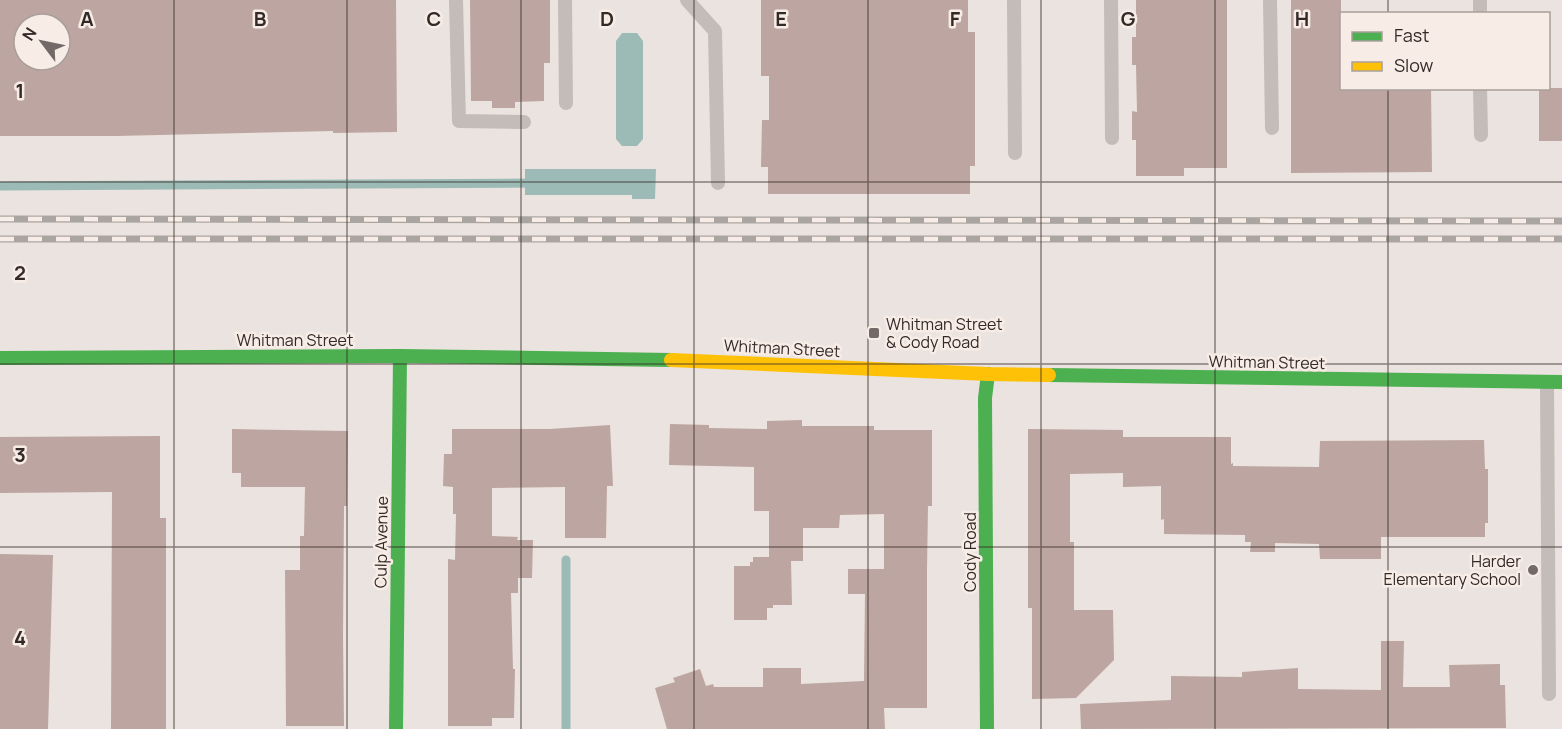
<svg xmlns="http://www.w3.org/2000/svg" width="1562" height="729" viewBox="0 0 1562 729" font-family="Manrope,sans-serif">
<style>
.water{fill:#9cbbb6}
.lines{fill:none;stroke-linecap:round;stroke-linejoin:round}
.stream{stroke:#9cbbb6;stroke-width:9}
.building{fill:#bda5a1;fill-rule:evenodd}
.lane{stroke:#c3bcb8;stroke-width:14}
.fast{stroke:#4caf50;stroke-width:14}
.slow{stroke:#ffc107;stroke-width:14}
.rail-casing{stroke:#aba5a2;stroke-width:7}
.rail{stroke:#f8ede6;stroke-width:4.5;stroke-dasharray:14;stroke-linecap:butt}
.grid{fill:none;stroke:#332927;stroke-width:1.5;stroke-opacity:0.55}
.poi-dot{fill:#736a67;stroke:#f8ede6;stroke-width:2}
.labels{text-anchor:middle;stroke-width:5;stroke-linejoin:round;paint-order:stroke}
.poi-label{font-size:16px;fill:#332927;stroke:#f8ede6;text-anchor:start}
.street-label{font-size:16px;fill:#332927;stroke:#f8ede6}
.grid-label{font-size:20px;text-anchor:middle;font-weight:bold;fill:#332927;stroke:#f8ede6;stroke-width:5;stroke-linejoin:round;paint-order:stroke}
</style>
<rect width="100%" height="100%" fill="#eae3df"/>
<!-- water -->
<g class="water">
<polygon points="622,33 637,33 643,41 643,139 637,146 622,146 616,139 616,41"/>
<polygon points="525,169 656,169 655,199 632,199 632,195 525,195"/>
</g>
<g class="lines">
<!-- stream -->
<g class="stream">
<polyline points="0,186 535,183"/>
<polyline points="566,729 566,560"/>
</g>
</g>
<!-- building -->
<g class="building">
<path d="M0,0H396L397,132L333,133V131L116,136H0ZM24,24H60V60H24Z"/>
<polygon points="470,0 550,0 550,63 544,63 544,101 515,102 515,108 492,108 492,101 471,101"/>
<polygon points="761,0 968,0 968,32 975,32 975,166 970,166 970,194 768,194 768,167 761,167 762,120 769,120 769,76 761,76"/>
<polygon points="1136,0 1227,0 1227,168 1184,168 1184,176 1136,176 1136,140 1132,140 1132,111 1137,112 1136,65 1132,65 1132,37 1136,37"/>
<polygon points="1291,0 1341,0 1341,88 1431,88 1432,172 1291,173"/>
<rect x="1539" y="88" width="23" height="53"/>
<polygon points="802,420 802,426 874,426 874,430 932,430 932,506 928,506 927,570 927,708 884,708 885,729 667,729 655,688 675,682 673,678 700,669 706,686 713,684 714,687 763,687 763,668 801,668 801,684 864,681 865,594 848,594 848,569 884,569 884,514 840,515 839,528 803,528 803,561 791,561 792,605 773,605 773,608 767,608 767,620 734,620 734,566 750,566 750,562 753,562 753,557 769,557 769,511 754,511 754,467 669,465 670,424 709,425 709,428 767,429 767,421"/>
<polygon points="610,425 613,486 607,486 606,538 565,538 565,487 492,488 492,536 518,537 517,540 533,540 532,578 518,578 518,593 511,593 513,669 515,669 514,718 492,718 492,726 448,726 448,559 455,560 456,514 453,514 453,487 443,486 444,454 452,454 452,429 550,429"/>
<polygon points="232,429 348,431 347,506 344,506 343,635 344,726 286,726 285,570 300,570 300,536 304,536 305,487 241,487 241,473 232,473"/>
<polygon points="1028,429 1123,430 1123,437 1231,437 1231,464 1233,463 1233,466 1319,467 1320,441 1484,440 1485,469 1488,469 1488,523 1485,523 1485,537 1381,537 1381,559 1320,559 1319,544 1275,543 1275,552 1250,552 1251,542 1245,542 1245,535 1164,534 1164,519 1161,520 1161,486 1123,487 1123,473 1070,474 1070,542 1074,542 1074,610 1113,610 1114,660 1076,698 1032,699 1032,608 1028,608"/>
<polygon points="160,436 160,518 166,518 166,729 111,729 112,492 0,493 0,437"/>
<polygon points="0,554 53,555 48,729 0,729"/>
<polygon points="1381,641 1404,641 1403,687 1450,687 1449,665 1500,664 1500,685 1505,685 1506,728 1081,729 1080,704 1171,700 1171,676 1242,677 1242,672 1298,668 1298,689 1381,690"/>
</g>
<g class="lines">
<!-- lane -->
<g class="lane">
<polyline points="456,0 459,121 524,122"/>
<polyline points="565,0 566,103"/>
<polyline points="687,0 715,31 718,183"/>
<polyline points="1014,0 1015,153"/>
<polyline points="1111,0 1112,138"/>
<polyline points="1270,0 1272,128"/>
<polyline points="1480,0 1480,14"/>
<polyline points="1480,88 1481,135"/>
<polyline points="1547,382 1549,694"/>
</g>
<!-- fast -->
<g class="fast">
<polyline points="0,358 400,356 671,360"/>
<polyline points="1049,375 1562,382"/>
<polyline points="396,729 400,356"/>
<polyline points="987,729 985,398 988,374"/>
</g>
<!-- slow -->
<polyline class="slow" points="671,360 988,374 1049,375"/>
<!-- rail casing -->
<g class="rail-casing">
<g id="rail">
<polyline points="0,219 1562,221"/>
<polyline points="0,239 1562,239"/>
</g>
</g>
<!-- rail -->
<use href="#rail" class="rail"/>
</g>
<!-- grid -->
<path class="grid" d="M174,0V729M347,0V729M521,0V729M694,0V729M868,0V729M1041,0V729M1215,0V729M1388,0V14M1388,88V729M0,182H1562M0,364H1562M0,547H1562"/>
<!-- markers -->
<g class="poi-dot">
<rect x="868" y="327" width="12" height="12" rx="3"/>
<circle cx="1533" cy="570" r="6"/>
</g>
<g class="labels">
<!-- poi labels -->
<g class="poi-label">
<text x="886" y="330">Whitman Street<tspan x="886" dy="18">&amp; Cody Road</tspan></text>
<text x="1521" y="567" text-anchor="end">Harder<tspan x="1521" dy="18">Elementary School</tspan></text>
</g>
<!-- street labels -->
<g class="street-label">
<text x="295" y="346">Whitman Street</text>
<text transform="translate(782 348) rotate(3)" y="6">Whitman Street</text>
<text transform="translate(1267 362) rotate(1)" y="6">Whitman Street</text>
<text transform="translate(381 542) rotate(-89)" y="6">Culp Avenue</text>
<text transform="translate(970 552) rotate(-90)" y="6">Cody Road</text>
</g>
</g>
<g class="grid-label">
<text x="87" y="26">A</text>
<text x="260" y="26">B</text>
<text x="434" y="26">C</text>
<text x="607" y="26">D</text>
<text x="781" y="26">E</text>
<text x="955" y="26">F</text>
<text x="1128" y="26">G</text>
<text x="1302" y="26">H</text>
<text x="20" y="98">1</text>
<text x="20" y="280">2</text>
<text x="20" y="462">3</text>
<text x="20" y="645">4</text>
</g>
<!-- legend -->
<rect x="1340" y="12" width="210" height="78" fill="#f8ede6" stroke="#a99f9a" stroke-width="1.5"/>
<rect x="1352" y="32" width="30" height="9" fill="#4caf50" stroke="#a99f9a" stroke-width="1.5"/>
<text x="1394" y="42" font-size="18" fill="#332927">Fast</text>
<rect x="1352" y="62" width="30" height="9" fill="#ffc107" stroke="#a99f9a" stroke-width="1.5"/>
<text x="1394" y="72" font-size="18" fill="#332927">Slow</text>
<!-- north arrow -->
<g transform="translate(42 42) rotate(302)"><circle r="28" fill="#f8ede6" stroke="#a99f9a" stroke-width="1.5"/>
<path d="M0-4.5L10 22L0 15L-10 22Z" fill="#736a67"/>
<text y="-9" font-size="16" font-weight="bold" text-anchor="middle" fill="#332927">N</text>
</g>
</svg>
